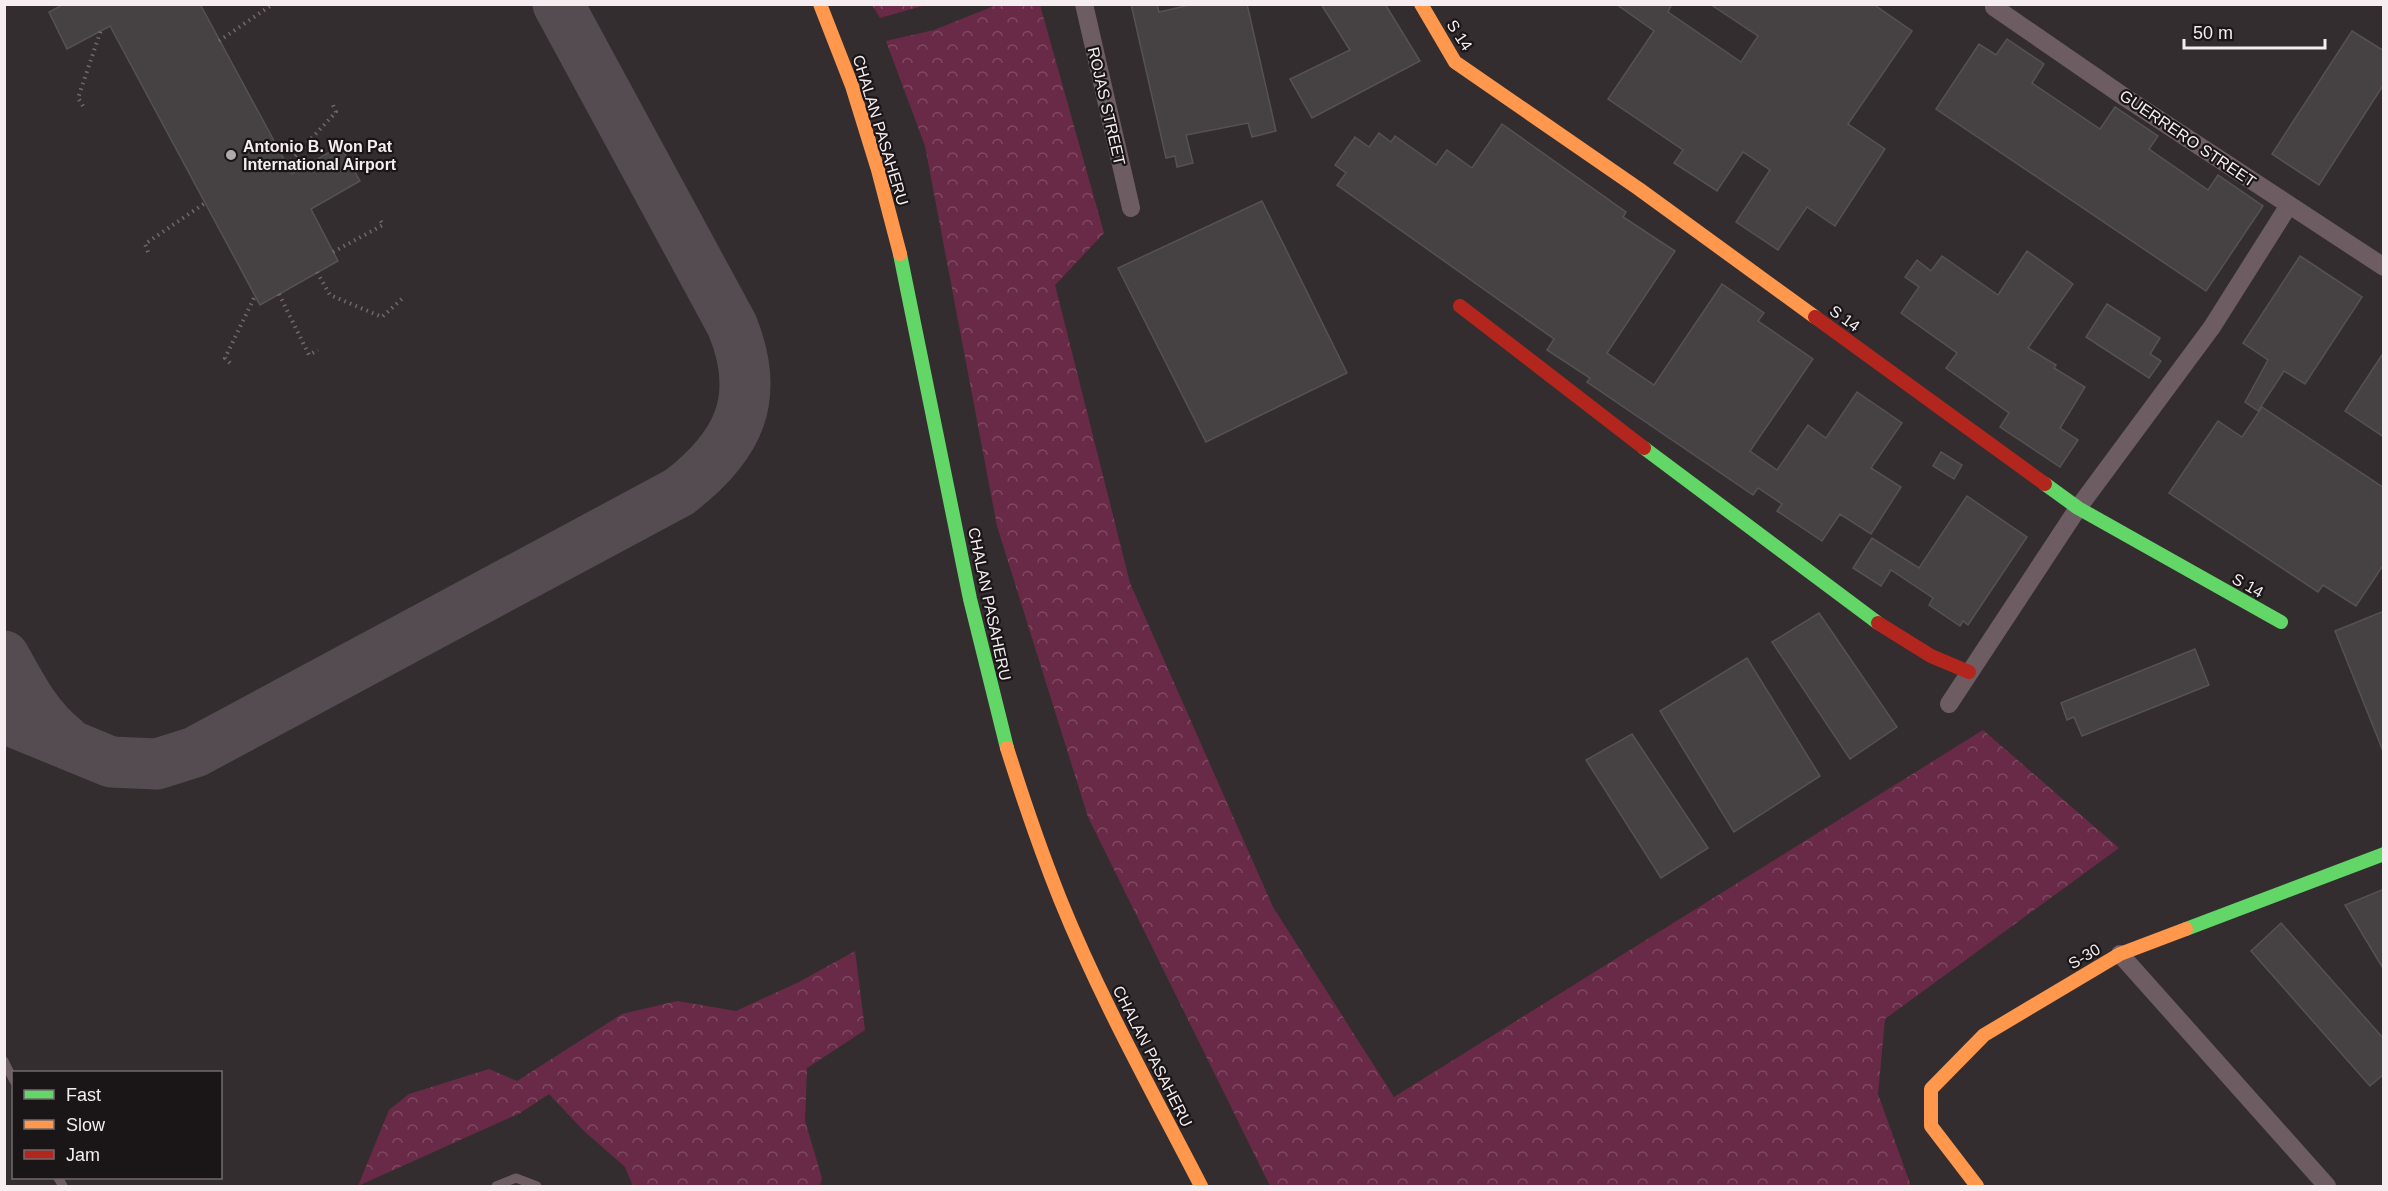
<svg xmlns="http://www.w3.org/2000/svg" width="2388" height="1191" viewBox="0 0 2388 1191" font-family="Arial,sans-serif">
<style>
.forest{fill:url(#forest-crowns)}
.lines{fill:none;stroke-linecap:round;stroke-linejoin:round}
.taxiway{stroke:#544c50;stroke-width:51}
.building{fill:#464244;stroke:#565153;stroke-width:1.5}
.path{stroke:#72676c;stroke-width:4;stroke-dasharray:1.5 4.5;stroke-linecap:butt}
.lane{stroke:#6d5d63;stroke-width:9}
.street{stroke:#6d5d63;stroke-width:18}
.fast{stroke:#63d668;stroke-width:14}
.slow{stroke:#ff974d;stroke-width:14}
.jam{stroke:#b3261e;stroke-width:14}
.poi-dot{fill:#b1aaad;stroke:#1a1517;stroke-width:2}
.labels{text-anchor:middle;stroke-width:4.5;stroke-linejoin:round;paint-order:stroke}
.street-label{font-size:16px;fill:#f5edf0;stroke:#1a1517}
.poi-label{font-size:16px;font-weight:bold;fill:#f5edf0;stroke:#1a1517;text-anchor:start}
</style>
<defs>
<pattern id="forest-crowns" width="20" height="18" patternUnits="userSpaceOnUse" patternTransform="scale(1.5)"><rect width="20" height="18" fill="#692a47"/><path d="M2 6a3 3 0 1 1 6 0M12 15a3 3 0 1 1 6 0" fill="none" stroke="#7f4962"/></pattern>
</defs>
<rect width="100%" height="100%" fill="#332d30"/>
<!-- forest -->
<g class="forest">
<polygon points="999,4 1040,5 1104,233 1055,285 1130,583 1273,907 1394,1097 1983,730 2119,848 1885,1019 1878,1094 1911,1186 1270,1186 1088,817 997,526 925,146 886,41 934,30"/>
<polygon points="921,5 922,6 880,18 872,5"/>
<polygon points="855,951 865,1030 807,1068 805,1121 822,1178 820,1186 633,1186 625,1167 583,1130 549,1094 520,1113 358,1186 389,1110 409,1094 489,1069 517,1081 622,1014 677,1001 736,1011 799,982"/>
</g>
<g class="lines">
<!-- taxiway -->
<g class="taxiway">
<path d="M4,656C22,688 36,717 65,740"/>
<path d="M4,718L111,762L157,764L195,752L679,492C739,446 762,398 732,325L558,4"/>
</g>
</g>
<!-- building -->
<g class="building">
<polygon points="64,4 200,4 292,174 340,146 360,181 311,209 338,261 260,305 110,26 67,49 49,12"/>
<polygon points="1131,4 1157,4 1159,12 1194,4 1247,4 1276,131 1252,137 1248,123 1186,135 1193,163 1177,167 1175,156 1166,158"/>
<polygon points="1321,4 1385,4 1420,61 1312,118 1290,79 1350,50"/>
<polygon points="1616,4 1672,4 1668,12 1741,62 1758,36 1710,4 1873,4 1912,31 1848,124 1885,149 1835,226 1807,207 1778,250 1736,222 1770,170 1743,152 1717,191 1674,163 1683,150 1608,99 1654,31"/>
<polygon points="2352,31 2384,51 2384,84 2319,185 2272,154"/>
<polygon points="2007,39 2044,64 2032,83 2100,129 2115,107 2158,136 2149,149 2208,190 2218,175 2263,206 2206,291 1936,109 1979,44 1996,55"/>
<polygon points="1502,124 1626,212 1623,217 1675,251 1607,353 1654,385 1722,284 1764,313 1758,321 1813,359 1750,451 1777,470 1808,425 1826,438 1857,392 1902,423 1871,468 1901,487 1871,534 1840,514 1822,541 1777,511 1782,504 1758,488 1753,495 1587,382 1590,378 1547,350 1554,339 1337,185 1346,173 1335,165 1355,137 1369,147 1379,133 1391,142 1395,136 1436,165 1447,150 1472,168"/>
<polygon points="1262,201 1347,373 1206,442 1118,268"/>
<polygon points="2027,251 2073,284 2028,348 2056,365 2054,368 2085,387 2060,428 2078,440 2060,467 2000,427 2009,413 1946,368 1957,353 1901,313 1919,287 1905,277 1917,260 1931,271 1942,256 1998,295"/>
<polygon points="2300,256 2362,297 2305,384 2284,371 2258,411 2245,402 2268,360 2243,343"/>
<polygon points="2107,304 2160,338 2150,354 2161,361 2149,378 2086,337"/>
<polygon points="2384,352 2384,437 2345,411"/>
<polygon points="2262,407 2384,488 2384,564 2356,606 2323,585 2318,592 2169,493 2218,421 2242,437"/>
<polygon points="1941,452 1962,465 1954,479 1933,466"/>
<polygon points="1967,496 2027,537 1968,625 1963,621 1960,626 1929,605 1933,598 1891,570 1881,586 1853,568 1872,538 1919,568"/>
<polygon points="2384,611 2384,751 2383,751 2335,631"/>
<polygon points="1819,613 1897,727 1850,759 1772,642"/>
<polygon points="2195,649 2209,685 2082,736 2074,717 2067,720 2061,703"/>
<polygon points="1747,658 1820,776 1734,832 1660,711"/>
<polygon points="1632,734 1708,848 1661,878 1586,760"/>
<polygon points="2384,889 2384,970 2345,905"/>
<polygon points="2281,923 2384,1039 2384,1074 2370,1086 2251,951"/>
</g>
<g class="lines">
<!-- path -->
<g class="path">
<polyline points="219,41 273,4"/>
<polyline points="83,106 78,98 101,30"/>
<polyline points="287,165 336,112 332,103"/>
<polyline points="148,252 145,244 205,203"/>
<polyline points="333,252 383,225 379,218"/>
<polyline points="317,272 330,295 382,317 404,297"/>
<polyline points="279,294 309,355 318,350"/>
<polyline points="230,363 225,358 255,296"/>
</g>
<!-- lane -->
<g class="lane">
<polyline points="4,1061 14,1081"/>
<polyline points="58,1178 63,1186"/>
<polyline points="496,1186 516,1178 537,1186"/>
</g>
<!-- street -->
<g class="street">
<polyline points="1084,4 1131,208"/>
<polyline points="1994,7 2126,98 2384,267"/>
<polyline points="1949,704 2078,508 2212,327 2289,205"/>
<polyline points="2120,954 2327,1186"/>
</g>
<!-- fast -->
<g class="fast">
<polyline points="900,254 970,599 1007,748"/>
<polyline points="1644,448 1878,623"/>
<polyline points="2045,484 2078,508 2281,622"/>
<polyline points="2186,929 2384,854"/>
</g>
<!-- slow -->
<g class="slow">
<polyline points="820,4 852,86 878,170 900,254"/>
<polyline points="1421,4 1455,62 1639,189 1815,317"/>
<path d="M1007,748C1023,799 1040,849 1060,899C1100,998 1152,1091 1201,1186"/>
<polyline points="1977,1186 1931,1126 1931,1089 1984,1035 2120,954 2186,929"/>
</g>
<!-- jam -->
<g class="jam">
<polyline points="1460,306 1644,448"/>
<polyline points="1815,317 2045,484"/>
<polyline points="1878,623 1931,656 1969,672"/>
</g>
</g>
<!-- markers -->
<circle class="poi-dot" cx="231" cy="155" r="6"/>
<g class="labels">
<!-- street labels -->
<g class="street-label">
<text transform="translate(1460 35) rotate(57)" y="6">S 14</text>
<text transform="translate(1107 106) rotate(77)" y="6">ROJAS STREET</text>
<text transform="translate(881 130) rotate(73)" y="6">CHALAN PASAHERU</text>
<text transform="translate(2188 138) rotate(34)" y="6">GUERRERO STREET</text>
<text transform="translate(1845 318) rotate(36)" y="6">S 14</text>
<text transform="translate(2248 585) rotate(29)" y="6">S 14</text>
<text transform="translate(990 604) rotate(78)" y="6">CHALAN PASAHERU</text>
<text transform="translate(2084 956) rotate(-31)" y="6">S-30</text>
<text transform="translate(1153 1056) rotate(63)" y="6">CHALAN PASAHERU</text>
</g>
<!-- poi labels -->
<g class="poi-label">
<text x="243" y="152">Antonio B. Won Pat<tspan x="243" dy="18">International Airport</tspan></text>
</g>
</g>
<!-- border -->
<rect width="2388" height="1191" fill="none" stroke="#f5edf0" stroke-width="12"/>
<!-- legend -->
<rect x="12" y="1071" width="210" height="108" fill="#1a1517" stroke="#726b6e" stroke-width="1.5"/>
<rect x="24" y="1090" width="30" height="9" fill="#63d668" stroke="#726b6e" stroke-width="1.5"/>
<text x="66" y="1101" font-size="18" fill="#f5edf0">Fast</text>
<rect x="24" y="1120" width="30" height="9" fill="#ff974d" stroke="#726b6e" stroke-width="1.5"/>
<text x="66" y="1131" font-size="18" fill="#f5edf0">Slow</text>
<rect x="24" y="1150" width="30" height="9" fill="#b3261e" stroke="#726b6e" stroke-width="1.5"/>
<text x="66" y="1161" font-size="18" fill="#f5edf0">Jam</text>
<!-- scale -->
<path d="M2184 39v9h141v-9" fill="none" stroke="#f5edf0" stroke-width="3"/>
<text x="2193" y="39" font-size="18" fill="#f5edf0" stroke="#1a1517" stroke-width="4.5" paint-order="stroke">50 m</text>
</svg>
